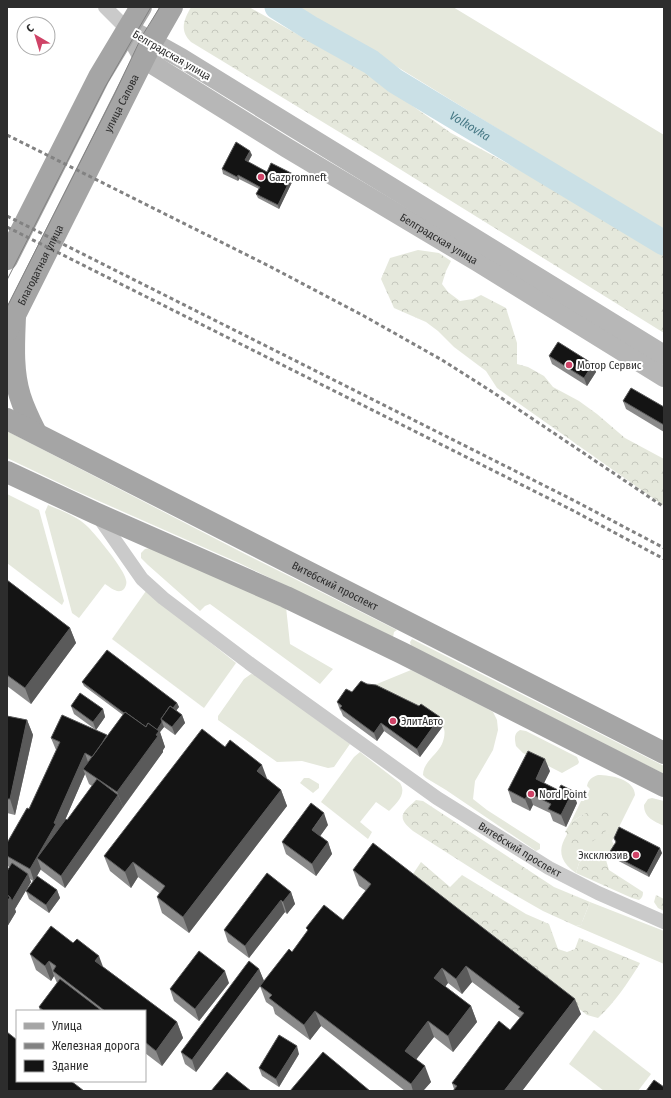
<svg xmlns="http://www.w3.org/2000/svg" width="671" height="1098" viewBox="0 0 671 1098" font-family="'Fira Sans Condensed',sans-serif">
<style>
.grass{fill:#e5e8dc}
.forest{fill:url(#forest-crowns)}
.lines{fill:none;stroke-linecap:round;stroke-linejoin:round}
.river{stroke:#cae0e6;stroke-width:25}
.street{stroke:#cacaca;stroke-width:14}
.secondary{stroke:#b7b7b7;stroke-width:20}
.primary{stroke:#a5a5a5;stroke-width:22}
.tram{stroke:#828282;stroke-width:1}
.rail{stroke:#828282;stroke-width:3;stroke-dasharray:4 3;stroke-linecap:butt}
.wall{fill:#8a8a8a;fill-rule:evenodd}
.shaded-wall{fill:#5a5a5a}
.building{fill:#141414;stroke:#5a5a5a}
.poi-dot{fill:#cf4367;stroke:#fff;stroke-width:1.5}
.labels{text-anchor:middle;stroke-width:4;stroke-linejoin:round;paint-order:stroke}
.street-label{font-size:11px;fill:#2d2d2d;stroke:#fff}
.poi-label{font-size:11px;fill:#2d2d2d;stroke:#fff;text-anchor:start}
.water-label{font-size:12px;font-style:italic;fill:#457784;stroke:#fff}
</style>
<defs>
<pattern id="forest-crowns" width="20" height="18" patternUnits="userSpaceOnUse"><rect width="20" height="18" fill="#e5e8dc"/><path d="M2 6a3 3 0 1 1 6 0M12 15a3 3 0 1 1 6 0" fill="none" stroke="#c5c7bd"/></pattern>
</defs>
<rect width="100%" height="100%" fill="#fff"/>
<!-- grass -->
<g class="grass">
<polygon points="295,7 453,7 664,135 664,231 360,44 331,30"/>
<polygon points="7,431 245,554 397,630 394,632 393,637 239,563 74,490 7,458"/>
<polygon points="7,494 39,510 64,601 62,605 7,563"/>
<path d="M48,505C62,511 77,516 88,527C96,535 125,570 126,580C127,583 126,586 124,589C118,595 110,587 105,584L79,618L72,613L45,512Z"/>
<polygon points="151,548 286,607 290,644 333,669 320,684 210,604 205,606 200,611 148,565 141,558 141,553 145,549"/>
<polygon points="146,591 236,663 204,708 112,639"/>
<polygon points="412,639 664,766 664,774 411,646 410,642"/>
<path d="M411,670L486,708L493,712L497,720L498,730L493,750L475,781L473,799L487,810L540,844V849L536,851L446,790L426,778L423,775C423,762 437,755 442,744C444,739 446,731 443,727C436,715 386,693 372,686Z"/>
<polygon points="251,674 256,675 350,744 334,767 328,768 302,761 277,762 218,720 218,716 244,679"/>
<path d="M520,730L526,731L577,757L579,762L578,764L562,773L523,753L516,746C515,740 513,734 520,730Z"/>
<path d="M360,752L400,783C407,794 397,803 389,811L376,802L360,822L372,832L368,839L321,802L354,757Z"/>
<path d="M598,775C611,775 634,779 635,795L612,841L614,845L606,860L584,858L579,863L576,873C547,853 567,833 584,814L571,822L581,801H584L590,789L587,786C588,780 592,777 598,775Z"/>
<polygon points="304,778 309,778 319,784 319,788 313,793 300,783"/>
<path d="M652,798L664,801V826C654,821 644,818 644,805L648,799Z"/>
<polygon points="590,902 664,931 664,964 576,926 581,925"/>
<polygon points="594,1030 651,1074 638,1091 604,1091 569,1064"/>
</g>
<!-- forest -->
<g class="forest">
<path d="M191,7H249L366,73L451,133L529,175L664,256V333L382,158L191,42C179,30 184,20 191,7Z"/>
<polygon points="418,250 439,253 451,261 446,271 442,284 448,292 460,301 473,299 481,295 506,308 517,343 517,364 528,367 544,376 553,387 579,401 597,414 625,438 664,459 664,506 497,388 486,371 454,347 438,331 426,322 394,308 381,279 390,258"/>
<path d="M416,800L423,801L554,887L590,902L581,925L576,926L543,911L496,884L413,831C396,817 402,813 416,800Z"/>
<polygon points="599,807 609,812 611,822 607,830 598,838 586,845 571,847 566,842 567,833 565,832 571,822 584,814"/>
<path d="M584,858L606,860L609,870L643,892C643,896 642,898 639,900L632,898L576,873L579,863Z"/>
<path d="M421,862L450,887L462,875L526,914L549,924L558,949L567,952L575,949L579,938L640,963L639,965C627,984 615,1002 598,1018L587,1015L411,877Z"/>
<polygon points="656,895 664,899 664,911 658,908 654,902"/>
</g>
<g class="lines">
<!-- river -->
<path class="river" id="s1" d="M277,7L312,29L371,62L395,81L664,243"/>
<!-- street -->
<g class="street">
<polyline points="105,7 127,29"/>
<path id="s2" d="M98,516L142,579L163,598L249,663L437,798L549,868L598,893L664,922"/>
</g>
<!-- secondary -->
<g class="secondary">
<path id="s3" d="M127,29L144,59L287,148L478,262L664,377"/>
<polyline points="138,34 181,58 664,355"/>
</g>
<!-- primary -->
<g class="primary">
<polyline points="7,259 99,77 141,7"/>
<path d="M15,316C14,342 12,371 20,396C24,409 30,421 36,433"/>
<path id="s4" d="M7,331L152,42L172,7"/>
<path id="s5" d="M7,419L664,753"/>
<polyline points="7,472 95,513 286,597 402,653 664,786"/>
</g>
<!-- tram -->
<g class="tram">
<polyline points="7,280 105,87 151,7"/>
<polyline points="7,307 115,93 142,36 160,7"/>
</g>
<!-- rail -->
<g class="rail">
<polyline points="7,135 269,266 364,316 442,360 494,393 664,507"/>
<polyline points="7,216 575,501 664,548"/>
<polyline points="7,227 572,510 664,559"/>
</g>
</g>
<!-- wall -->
<g class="wall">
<polygon points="252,155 248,162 267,172 294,178 279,209 258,198 256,194 259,189 239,179 238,181 223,174 222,169"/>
<polygon points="549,356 593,364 596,372 587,386 552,364"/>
<polygon points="623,401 664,407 664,432 626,409"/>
<polygon points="7,580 70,628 76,643 31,704 7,686"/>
<path d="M82,682L177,703L179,707L176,710L182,715L185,723L175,735L164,727L160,732L165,747L163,750V752L65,888L41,870V869L37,876L57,890L60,898L49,913L29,899L26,891L33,881L30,879L31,882L15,909L16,912L7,927L10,867L7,866V843L29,809L57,751L56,750L51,738L96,730L74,714L71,706L103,709L105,717L96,730L107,736L123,715L84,686ZM85,774L89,784L92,786L67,820H65Z"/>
<polygon points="367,684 440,717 443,726 420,757 384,731 377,741 343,716 341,711 340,710 337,702 352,692"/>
<polygon points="7,716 27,720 33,735 15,815 7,813"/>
<polygon points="550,771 544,783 577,803 566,827 553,821 550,813 533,805 530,811 512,802 508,790"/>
<polygon points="268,779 281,790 287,806 189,933 162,913 157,897 159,893 138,877 131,888 110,871 104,856"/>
<polygon points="328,825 320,836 328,842 332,854 316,876 286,854 282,842"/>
<polygon points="609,853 662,853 649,877 611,857"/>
<polygon points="353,870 581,1014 522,1091 453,1091 454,1089 452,1083 510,1030 520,1018 472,982 462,994 448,983 445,986 471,1006 477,1022 453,1052 434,1037 416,1059 431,1082 423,1091 405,1091 321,1026 310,1040 275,1014 273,1007 266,1002 260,986 292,952 308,931 306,928 343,920 366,891 359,886"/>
<polygon points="291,892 295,904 287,914 285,912 249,958 228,942 224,930"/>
<polygon points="30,954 102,966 177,1022 183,1038 162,1066 145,1053 145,1011 40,1011 39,1007 57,983 54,976 51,981 36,970"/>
<polygon points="259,969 264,981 196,1072 185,1064 181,1052"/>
<polygon points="229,983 199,1021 174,1001 170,989"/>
<polygon points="299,1054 279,1087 262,1076 259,1068"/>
</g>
<!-- shaded-wall -->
<g class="shaded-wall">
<polygon points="250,151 252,155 247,164 245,160"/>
<polygon points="293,174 294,178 279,209 278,205"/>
<polygon points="238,175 239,179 238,181 237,177"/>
<polygon points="593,364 596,372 587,386 584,378"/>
<polygon points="70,628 76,643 31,704 25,688"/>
<polygon points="177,703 179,707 167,723 164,721"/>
<polygon points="103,709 105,717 96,730 93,722"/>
<polygon points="182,715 185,723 175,735 172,727"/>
<polygon points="440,717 443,726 420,757 417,749"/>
<polygon points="27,720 33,735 15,815 10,799"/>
<polygon points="162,722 164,727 160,732 165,747 163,750 163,752 123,807 117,792 153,735"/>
<polygon points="381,723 384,731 377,741 374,733"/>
<polygon points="85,753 89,765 83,769 85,774 59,834 37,858 41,869 34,881 30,869 54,823"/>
<polygon points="545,759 550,771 540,791 536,779"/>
<polygon points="262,765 268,781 257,771"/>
<polygon points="281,790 287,806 189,933 183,917"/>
<polygon points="573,791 577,803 566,827 561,815"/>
<polygon points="529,793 533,805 530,811 525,799"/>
<polygon points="118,795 123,807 65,888 61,876"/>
<polygon points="324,813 328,825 316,842 312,830"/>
<polygon points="328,842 332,854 316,876 312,864"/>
<polygon points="660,848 662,853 649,877 647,873"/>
<polygon points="133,862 138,877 131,888 125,872"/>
<polygon points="28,874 31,882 15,909 16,912 7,927 7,902 10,897"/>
<polygon points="57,890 60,898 49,913 46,905"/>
<polygon points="291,892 295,904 287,914 283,902"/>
<polygon points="281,900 285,912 249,958 245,946"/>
<polygon points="99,956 105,972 95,961"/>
<polygon points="49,961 54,976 51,981 45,966"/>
<polygon points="466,966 472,982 462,994 456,979"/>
<polygon points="442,968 448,983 440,994 434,978"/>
<polygon points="259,969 264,981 196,1072 192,1060"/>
<polygon points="225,971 229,983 199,1021 195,1009"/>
<polygon points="575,999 581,1014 522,1091 504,1091"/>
<polygon points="471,1006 477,1022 453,1052 448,1036"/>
<polygon points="315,1011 321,1026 310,1040 304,1025"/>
<polygon points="428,1021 434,1037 411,1066 405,1051"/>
<polygon points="177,1022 183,1038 162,1066 156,1051"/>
<polygon points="297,1046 299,1054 279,1087 276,1079"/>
<polygon points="425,1066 431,1082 423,1091 413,1091 411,1084"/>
</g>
<!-- building -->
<g class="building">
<polygon points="236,142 250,151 245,160 267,172 271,163 293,174 278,205 256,194 260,187 238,175 237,177 222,169"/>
<polygon points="558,342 593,364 584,378 549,356"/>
<polygon points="631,388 664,407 664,425 623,401"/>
<polygon points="7,580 70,628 25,688 7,675"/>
<polygon points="107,650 177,703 173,708 170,706 161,719 162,722 157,730 148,723 146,727 125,712 124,713 82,682"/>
<polygon points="361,681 367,684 376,685 419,706 421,704 440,717 417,749 381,723 374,733 340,708 342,706 337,702 346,689 352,692"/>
<polygon points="80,693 103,709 93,722 71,706"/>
<polygon points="170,706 182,715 172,727 161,719"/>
<polygon points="125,712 146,727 148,723 159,731 156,735 158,736 117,792 83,769"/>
<polygon points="62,715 107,735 102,743 92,757 85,753 54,823 56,824 30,869 7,856 7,843 27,808 29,809 60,742 51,738"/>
<polygon points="7,716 27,720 10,799 7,799"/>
<polygon points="202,729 225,747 230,740 262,765 257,771 281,790 183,917 157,897 165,886 133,862 125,872 104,856"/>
<polygon points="528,751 545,759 536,779 558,790 561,785 573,791 561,815 548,809 551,804 529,793 525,799 508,790"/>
<polygon points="97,779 118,795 61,876 37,858 66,819 67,820"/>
<polygon points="311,803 324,813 312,830 328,842 312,864 282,842"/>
<polygon points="619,827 660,848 647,873 609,853 616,842 614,838"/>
<polygon points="373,843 575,999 504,1091 453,1091 457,1086 452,1083 499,1021 510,1030 524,1013 518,1009 520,1007 466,966 456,979 442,968 434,978 471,1006 448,1036 428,1021 405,1051 425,1066 411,1084 315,1011 304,1025 269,998 272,995 260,986 289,949 292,952 308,930 306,928 324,905 343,920 371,884 353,870"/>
<polygon points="12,863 28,874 12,901 10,897 7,895 7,871"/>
<polygon points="267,873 291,892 283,902 281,900 245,946 224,930"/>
<polygon points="37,876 57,890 46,905 26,891"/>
<polygon points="7,895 10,897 7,902"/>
<polygon points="51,926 73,943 77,939 99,956 95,961 177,1022 156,1051 145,1042 145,1011 105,1011 53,971 56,966 49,961 45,966 30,954"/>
<polygon points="199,951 225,971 195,1009 170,989"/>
<polygon points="249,961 259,969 192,1060 181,1052"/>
<polygon points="60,979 102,1011 44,1011 39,1007"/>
<polygon points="7,1032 17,1040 17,1081 71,1081 84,1091 7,1091"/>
<polygon points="279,1035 297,1046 276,1079 259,1068"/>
<polygon points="323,1052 370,1091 290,1091"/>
<polygon points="227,1072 251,1091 211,1091"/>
<polygon points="654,1080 664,1087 664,1091 646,1091"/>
</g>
<!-- markers -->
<g class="poi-dot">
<circle cx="261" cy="177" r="4"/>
<circle cx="569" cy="365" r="4"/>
<circle cx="393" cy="721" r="4"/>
<circle cx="531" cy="794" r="4"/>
<circle cx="636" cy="855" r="4"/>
</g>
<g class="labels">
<!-- street labels -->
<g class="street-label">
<text transform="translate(172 55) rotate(30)" y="4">Белградская улица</text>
<text dy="4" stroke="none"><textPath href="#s4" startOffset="255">улица Салова</textPath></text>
<text dy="4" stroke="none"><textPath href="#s3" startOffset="380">Белградская улица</textPath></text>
<text dy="4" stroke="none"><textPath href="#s4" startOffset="74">Благодатная улица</textPath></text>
<text dy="4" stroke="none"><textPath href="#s5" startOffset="368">Витебский проспект</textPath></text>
<text dy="4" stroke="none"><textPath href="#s2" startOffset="542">Витебский проспект</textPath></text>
</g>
<!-- poi labels -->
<g class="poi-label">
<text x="269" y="181">Gazpromneft</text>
<text x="577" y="369">Мотор Сервис</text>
<text x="401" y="725">ЭлитАвто</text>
<text x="539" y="798">Nord Point</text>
<text x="628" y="859" text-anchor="end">Эксклюзив</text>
</g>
<!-- water labels -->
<g class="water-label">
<text dy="4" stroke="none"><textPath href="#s1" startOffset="227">Volkovka</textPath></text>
</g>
</g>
<!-- border -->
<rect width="671" height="1098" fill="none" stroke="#2d2d2d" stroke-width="16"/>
<!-- legend -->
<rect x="16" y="1010" width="130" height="72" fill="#ffffff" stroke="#ababab"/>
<rect x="24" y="1023" width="20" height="6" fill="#a5a5a5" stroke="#ababab"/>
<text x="52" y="1030" font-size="12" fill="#2d2d2d">Улица</text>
<rect x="24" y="1043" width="20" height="6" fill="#828282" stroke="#ababab"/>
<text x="52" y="1050" font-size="12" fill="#2d2d2d">Железная дорога</text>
<rect x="24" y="1060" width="20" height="12" fill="#141414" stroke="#ababab"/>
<text x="52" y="1070" font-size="12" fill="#2d2d2d">Здание</text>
<!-- north arrow -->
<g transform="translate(36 36) rotate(322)"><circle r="19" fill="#ffffff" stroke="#ababab"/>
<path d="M0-3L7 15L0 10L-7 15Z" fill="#cf4367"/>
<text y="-6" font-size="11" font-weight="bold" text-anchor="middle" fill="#2d2d2d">С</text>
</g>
</svg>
